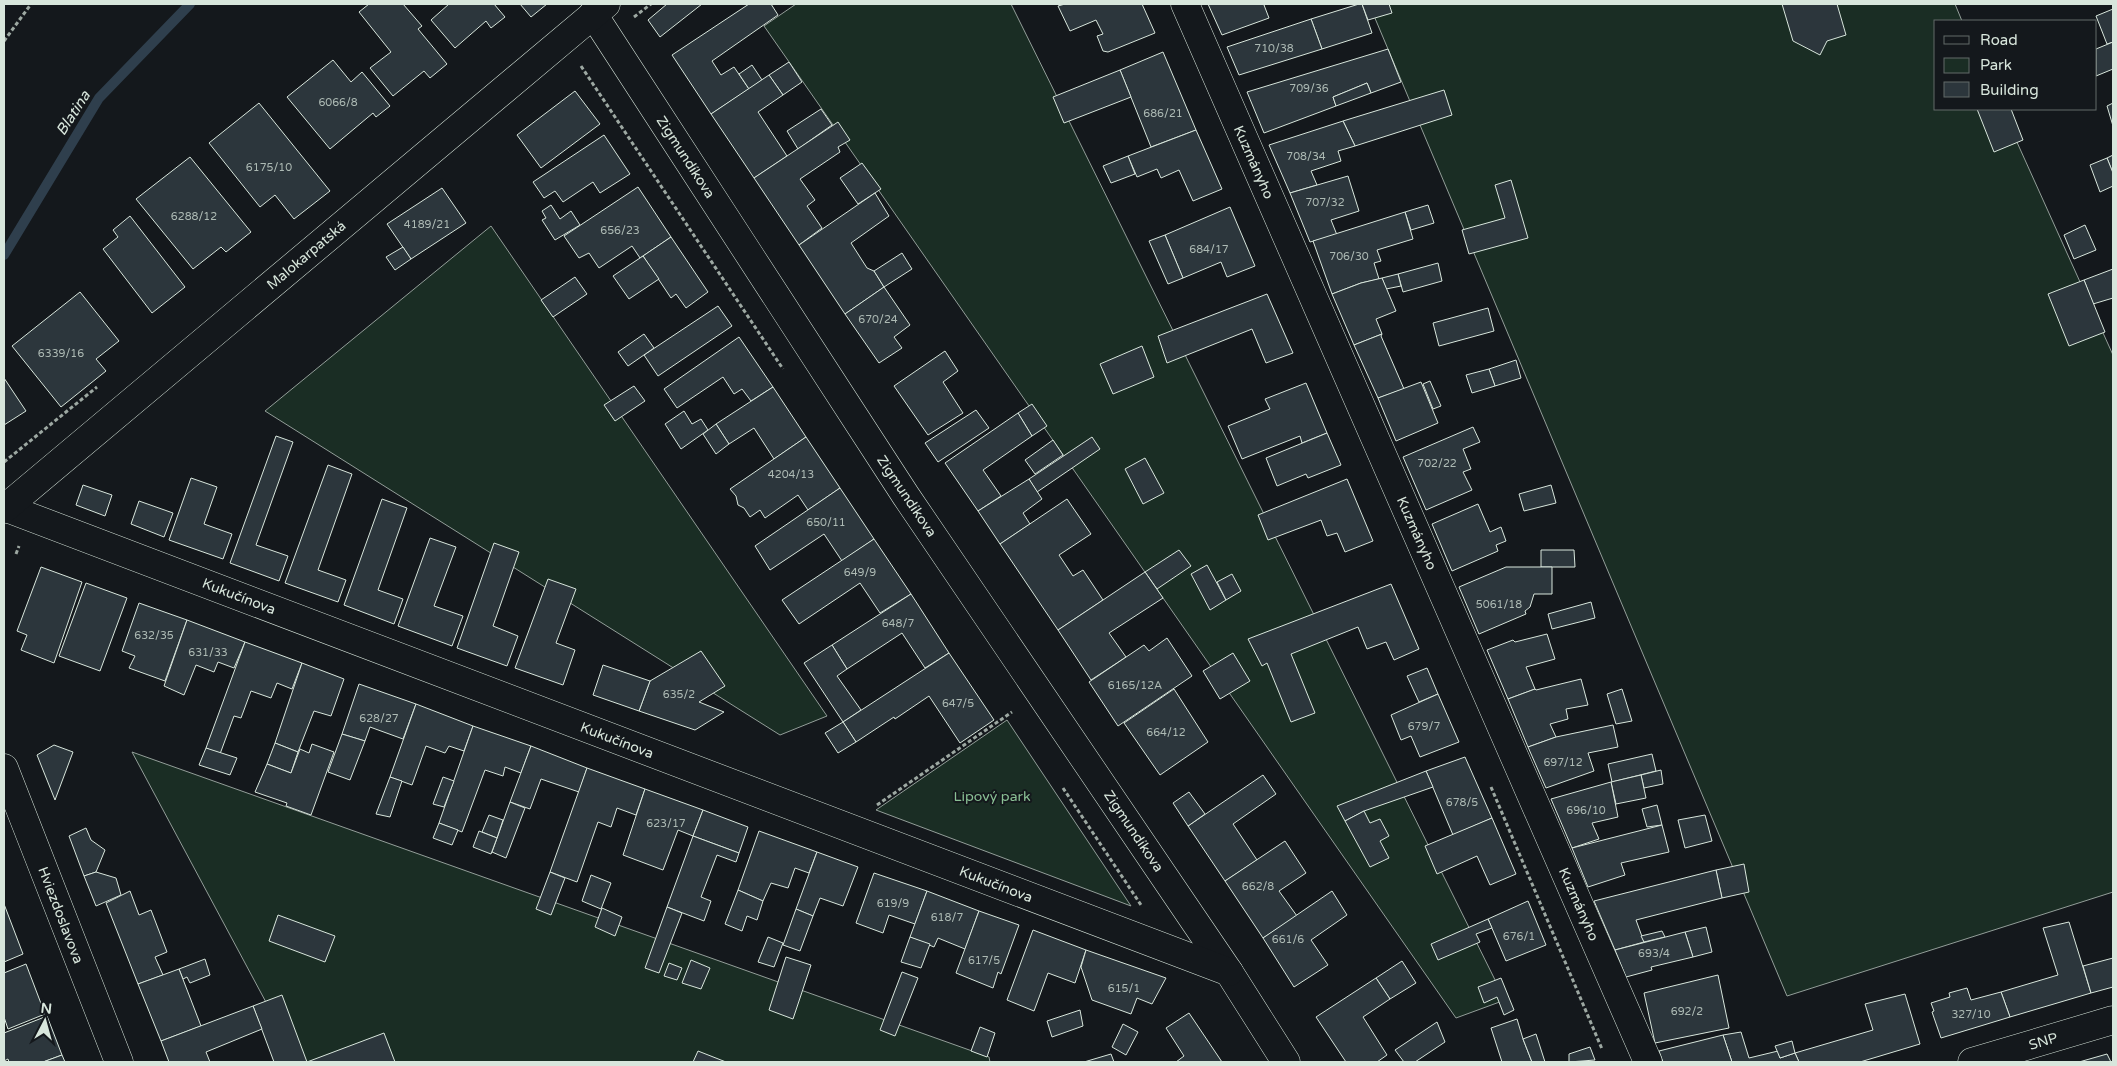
<svg xmlns="http://www.w3.org/2000/svg" width="2117" height="1066" viewBox="0 0 2117 1066" font-family="'Varela Round',sans-serif">
<style>
.green{fill:#1a2d24;stroke:#939e99}
.lines{fill:none;stroke-linecap:round;stroke-linejoin:round}
.stream{stroke:#2f3f4d;stroke-width:10}
.building{fill:#2c363c;stroke:#d8e6dc}
.minor-casing{stroke:#d8e6dc;stroke-width:29}
.path{stroke:#9da8a2;stroke-width:3;stroke-dasharray:4 2.5;stroke-linecap:butt}
.minor{stroke:#14181c;stroke-width:28}
.labels{text-anchor:middle;stroke-width:4;stroke-linejoin:round;paint-order:stroke}
.number-label{font-size:11px;fill:#adbab4}
.street-label{font-size:14px;fill:#d8e6dc;stroke:#14181c}
.park-label{font-size:14px;fill:#8ac095;stroke:#14181c}
.water-label{font-size:15px;font-style:italic;fill:#d8e6dc;stroke:#14181c}
</style>
<rect width="100%" height="100%" fill="#14181c"/>
<!-- green -->
<g class="green">
<polygon points="796,4 1011,4 1505,1000 1456,1018 764,26"/>
<polygon points="1369,4 1955,4 1962,21 1936,21 1936,109 2002,109 2113,355 2113,892 1787,996"/>
<polygon points="491,226 827,716 780,735 265,411"/>
<polygon points="1007,720 1131,906 876,810"/>
<polygon points="132,752 989,1057 990,1062 298,1062"/>
</g>
<g class="lines">
<!-- stream -->
<polyline class="stream" points="4,255 99,98 190,4"/>
</g>
<!-- building -->
<g class="building">
<polygon points="369,4 403,4 422,26 418,29 447,64 430,78 424,71 393,96 370,68 391,52 359,12"/>
<polygon points="449,4 494,4 505,17 491,28 486,21 455,48 431,20"/>
<polygon points="520,4 547,4 531,17"/>
<polygon points="667,4 702,4 660,37 648,20"/>
<polygon points="749,4 771,4 778,15 712,61 721,75 734,67 749,89 711,114 672,55"/>
<polygon points="1065,4 1142,4 1155,33 1108,52 1103,51 1097,36 1103,34 1096,20 1070,31 1058,6"/>
<polygon points="1208,4 1267,4 1264,5 1269,18 1222,35"/>
<polygon points="1359,4 1362,4 1372,33 1322,49 1311,19"/>
<polygon points="1362,4 1389,4 1392,13 1368,20"/>
<polygon points="1782,4 1837,4 1846,35 1827,41 1820,55 1793,41"/>
<polygon points="2113,9 2113,42 2107,44 2096,16"/>
<polygon points="1311,19 1322,49 1239,75 1227,47"/>
<polygon points="2113,42 2113,69 2096,76 2096,49"/>
<polygon points="1388,49 1401,82 1371,93 1367,83 1333,97 1336,106 1264,133 1247,92"/>
<polygon points="1163,52 1196,130 1151,147 1120,70"/>
<polygon points="333,60 351,82 362,72 390,106 376,117 373,113 330,149 287,97"/>
<polygon points="789,62 802,82 783,95 769,75"/>
<polygon points="752,65 762,80 749,89 739,74"/>
<polygon points="1120,70 1131,97 1064,123 1053,97"/>
<polygon points="769,75 783,95 758,112 787,156 754,178 711,114"/>
<polygon points="1367,83 1371,93 1336,106 1333,97"/>
<polygon points="1444,90 1452,115 1355,146 1343,121"/>
<polygon points="575,91 600,124 541,168 517,135"/>
<polygon points="259,103 330,191 294,219 275,195 260,207 209,143"/>
<polygon points="2113,103 2113,126 2107,106"/>
<polygon points="821,109 832,125 798,149 787,131"/>
<polygon points="1977,109 2011,109 2023,140 1994,152"/>
<polygon points="1343,121 1355,146 1338,151 1341,161 1311,171 1317,185 1290,193 1269,145"/>
<polygon points="838,122 850,140 838,147 840,152 800,179 815,200 807,206 822,228 799,245 754,178"/>
<polygon points="1196,130 1222,189 1193,201 1179,170 1161,178 1157,169 1137,177 1128,156"/>
<polygon points="604,135 630,174 600,193 593,182 563,202 555,191 544,198 533,182"/>
<polygon points="2113,155 2113,173 2107,158"/>
<polygon points="1128,156 1135,174 1111,183 1103,166"/>
<polygon points="190,157 251,232 226,252 221,247 193,269 136,199"/>
<polygon points="2107,158 2113,173 2113,186 2100,192 2090,165"/>
<polygon points="862,163 881,189 858,204 840,178"/>
<polygon points="1348,176 1359,211 1331,220 1337,235 1310,242 1290,193"/>
<polygon points="1511,180 1528,238 1469,254 1462,230 1505,218 1495,185"/>
<polygon points="638,187 671,237 640,258 632,246 599,268 589,253 579,258 564,236"/>
<polygon points="442,188 466,223 411,259 387,224"/>
<polygon points="875,193 889,216 851,243 867,268 874,271 884,287 845,314 799,245"/>
<polygon points="551,205 560,219 571,211 580,225 555,240 542,220 546,218 542,211"/>
<polygon points="1428,205 1434,223 1411,230 1405,212"/>
<polygon points="1230,207 1255,266 1227,277 1221,262 1183,278 1165,235"/>
<polygon points="1405,212 1413,239 1377,250 1381,261 1374,263 1379,279 1361,283 1332,294 1313,241"/>
<polygon points="130,216 185,287 152,313 103,249 118,237 113,230"/>
<polygon points="2085,225 2096,250 2074,259 2064,235"/>
<polygon points="1165,235 1183,278 1168,284 1149,241"/>
<polygon points="671,237 708,292 686,308 676,294 671,298 643,256"/>
<polygon points="403,247 411,259 395,270 386,257"/>
<polygon points="902,253 912,269 884,287 874,271"/>
<polygon points="643,256 659,279 629,299 613,276"/>
<polygon points="1438,263 1442,281 1403,292 1398,274"/>
<polygon points="2113,269 2113,298 2093,304 2084,280"/>
<polygon points="1398,274 1401,286 1386,289 1382,278"/>
<polygon points="575,277 587,294 553,317 541,300"/>
<polygon points="1382,278 1396,311 1376,319 1382,334 1354,345 1332,294 1361,283"/>
<polygon points="2084,280 2105,332 2069,346 2048,294"/>
<polygon points="884,287 910,325 894,337 902,348 879,363 845,314"/>
<polygon points="80,292 119,341 96,359 106,371 61,407 12,346"/>
<polygon points="1267,294 1293,353 1266,363 1252,329 1167,363 1158,336"/>
<polygon points="718,306 732,326 658,376 644,355"/>
<polygon points="1488,308 1494,331 1439,346 1433,323"/>
<polygon points="644,334 654,348 628,366 618,352"/>
<polygon points="1382,334 1381,336 1404,389 1378,398 1354,345"/>
<polygon points="739,337 773,387 751,401 742,389 734,394 723,377 677,408 664,389"/>
<polygon points="1142,346 1154,377 1113,394 1100,364"/>
<polygon points="945,351 958,371 943,382 963,413 928,435 894,386"/>
<polygon points="1516,360 1521,378 1495,386 1489,369"/>
<polygon points="1489,369 1495,386 1472,393 1466,375"/>
<polygon points="4,378 26,411 4,425"/>
<polygon points="1430,381 1441,406 1433,409 1423,384"/>
<polygon points="1421,382 1438,423 1396,441 1378,398"/>
<polygon points="1306,383 1327,433 1302,443 1300,436 1242,459 1228,426 1270,409 1265,399"/>
<polygon points="634,386 645,401 615,421 604,405"/>
<polygon points="773,387 806,437 774,459 754,428 729,444 716,424"/>
<polygon points="1032,404 1047,426 1032,436 1018,413"/>
<polygon points="976,410 989,428 938,462 925,443"/>
<polygon points="684,411 692,424 701,419 708,430 681,449 665,424"/>
<polygon points="1018,413 1032,436 983,470 1001,496 978,511 945,463"/>
<polygon points="716,424 729,444 716,454 703,434"/>
<polygon points="1473,427 1480,442 1463,449 1471,469 1463,472 1472,490 1426,510 1403,457"/>
<polygon points="1327,433 1341,465 1308,478 1306,474 1277,486 1266,458"/>
<polygon points="276,436 293,442 256,545 288,556 279,581 230,563"/>
<polygon points="806,437 840,488 808,510 798,495 765,518 760,510 750,517 744,508 738,505 736,496 730,489"/>
<polygon points="1092,437 1100,449 1037,492 1029,479"/>
<polygon points="1053,440 1063,455 1035,474 1025,460"/>
<polygon points="1145,458 1164,493 1143,504 1125,469"/>
<polygon points="328,465 352,474 318,570 346,580 338,602 285,583"/>
<polygon points="191,478 217,487 204,524 232,534 223,559 169,540"/>
<polygon points="1029,479 1042,499 1023,513 1030,524 1000,544 978,511"/>
<polygon points="1347,479 1373,541 1345,552 1337,533 1327,536 1321,520 1268,540 1258,515"/>
<polygon points="83,485 112,495 105,516 76,505"/>
<polygon points="1551,485 1556,503 1524,511 1519,494"/>
<polygon points="840,488 874,539 842,561 824,534 770,570 755,546"/>
<polygon points="382,499 407,508 378,590 403,599 394,624 344,605"/>
<polygon points="1067,499 1091,534 1059,555 1073,576 1083,570 1103,600 1058,630 1000,544"/>
<polygon points="139,501 173,513 164,537 131,524"/>
<polygon points="1478,504 1490,532 1501,527 1506,541 1496,545 1498,551 1452,571 1432,524"/>
<polygon points="430,538 456,547 434,606 463,616 452,646 398,626"/>
<polygon points="874,539 911,594 880,613 860,583 799,624 782,600"/>
<polygon points="494,543 519,552 493,626 518,636 507,666 457,648"/>
<polygon points="1179,550 1191,566 1157,589 1145,572"/>
<polygon points="1541,550 1574,550 1575,567 1541,567"/>
<polygon points="1207,565 1226,600 1210,610 1191,574"/>
<polygon points="41,567 82,582 54,663 21,650 27,635 17,631"/>
<polygon points="1506,567 1552,567 1552,594 1534,594 1530,607 1525,611 1526,614 1479,634 1459,587"/>
<polygon points="1145,572 1163,598 1109,633 1126,657 1091,680 1058,630"/>
<polygon points="1232,574 1241,591 1226,600 1217,582"/>
<polygon points="548,579 576,589 556,643 575,650 563,685 515,668"/>
<polygon points="86,583 127,598 100,671 59,656"/>
<polygon points="1391,584 1419,649 1394,660 1386,642 1367,649 1358,627 1291,654 1315,713 1291,722 1267,663 1262,666 1248,639"/>
<polygon points="911,594 949,653 925,668 902,633 847,669 832,645"/>
<polygon points="1591,602 1595,618 1552,629 1548,614"/>
<polygon points="139,603 187,620 165,681 129,668 135,656 122,651"/>
<polygon points="187,620 245,642 234,668 218,662 214,672 196,665 184,695 164,686"/>
<polygon points="1547,634 1555,659 1526,667 1535,689 1508,699 1487,650 1513,640 1515,642"/>
<polygon points="1167,638 1192,676 1118,726 1089,682 1144,645 1149,651"/>
<polygon points="245,642 302,663 292,689 277,683 271,698 251,691 241,718 234,716 220,754 206,748"/>
<polygon points="832,645 847,669 837,676 861,710 843,722 804,663"/>
<polygon points="701,651 725,686 699,702 724,712 695,730 639,711 650,681"/>
<polygon points="949,653 994,720 960,743 929,696 895,719 894,717 856,742 843,722"/>
<polygon points="1233,653 1250,681 1220,699 1203,671"/>
<polygon points="302,663 344,679 331,716 314,711 298,752 275,743"/>
<polygon points="603,665 650,681 639,711 593,695"/>
<polygon points="1427,668 1438,694 1419,702 1407,676"/>
<polygon points="1581,679 1588,705 1566,709 1568,719 1550,724 1556,737 1528,747 1508,699 1535,689 1536,690"/>
<polygon points="359,684 416,704 403,739 370,727 365,741 342,734"/>
<polygon points="1174,689 1208,742 1160,775 1124,723"/>
<polygon points="1622,689 1632,721 1616,724 1607,694"/>
<polygon points="1438,694 1459,742 1420,757 1411,736 1401,740 1391,715"/>
<polygon points="416,704 473,726 464,751 449,746 445,753 426,746 412,785 390,777"/>
<polygon points="843,722 856,742 838,753 825,733"/>
<polygon points="1613,725 1618,747 1588,753 1594,771 1546,788 1528,747 1556,737"/>
<polygon points="473,726 531,746 521,773 505,767 503,776 485,770 462,832 439,823"/>
<polygon points="342,734 365,741 350,780 328,772"/>
<polygon points="275,743 298,752 291,773 267,764"/>
<polygon points="312,744 334,752 311,815 286,806 287,803 255,792 267,764 291,773 300,749 309,753"/>
<polygon points="54,745 73,752 55,800 37,755"/>
<polygon points="531,746 587,768 579,792 541,779 530,809 510,802"/>
<polygon points="206,748 237,758 230,775 199,765"/>
<polygon points="1652,754 1656,771 1612,782 1608,764"/>
<polygon points="1465,757 1492,818 1453,835 1426,771"/>
<polygon points="587,768 645,789 636,815 617,808 611,827 598,822 577,882 550,872"/>
<polygon points="1661,770 1663,784 1644,788 1641,775"/>
<polygon points="1426,771 1433,787 1364,811 1345,821 1337,806"/>
<polygon points="1263,775 1276,794 1233,824 1257,860 1225,881 1188,826"/>
<polygon points="1641,775 1646,798 1616,804 1611,782"/>
<polygon points="390,777 402,781 390,817 376,814"/>
<polygon points="443,777 454,781 444,807 433,804"/>
<polygon points="1611,782 1618,817 1592,823 1599,839 1572,848 1551,799"/>
<polygon points="645,789 703,810 693,836 678,830 663,870 623,855"/>
<polygon points="1189,792 1205,814 1188,826 1173,803"/>
<polygon points="510,802 525,808 506,858 492,852"/>
<polygon points="1657,805 1662,825 1647,827 1642,809"/>
<polygon points="703,810 748,827 739,853 693,836"/>
<polygon points="1364,811 1370,823 1380,819 1389,836 1380,841 1389,858 1370,867 1345,821"/>
<polygon points="489,815 503,820 497,838 482,832"/>
<polygon points="1705,815 1712,841 1685,848 1678,820"/>
<polygon points="1492,818 1516,874 1490,885 1477,856 1437,874 1425,846"/>
<polygon points="439,823 458,830 452,845 433,838"/>
<polygon points="1662,825 1669,852 1621,863 1625,875 1588,887 1572,848"/>
<polygon points="86,828 91,840 105,850 96,872 84,876 69,836"/>
<polygon points="479,831 497,838 491,854 473,847"/>
<polygon points="759,831 817,852 809,873 795,868 788,888 771,883 763,901 738,890"/>
<polygon points="693,836 739,853 736,862 717,855 701,897 711,901 704,921 667,907"/>
<polygon points="1285,841 1306,873 1279,891 1297,916 1263,938 1225,881"/>
<polygon points="817,852 858,867 843,906 820,898 813,916 796,909"/>
<polygon points="1744,864 1749,892 1722,898 1716,870"/>
<polygon points="1716,870 1722,898 1636,920 1644,942 1615,950 1594,901"/>
<polygon points="96,872 116,878 121,895 96,906 84,876"/>
<polygon points="550,872 565,878 551,915 536,909"/>
<polygon points="874,873 927,891 915,924 889,915 883,933 856,923"/>
<polygon points="591,875 611,883 601,909 582,901"/>
<polygon points="738,890 763,901 757,920 747,916 742,931 725,924"/>
<polygon points="130,891 139,915 151,910 167,952 155,957 163,975 138,984 106,903"/>
<polygon points="927,891 979,911 965,949 938,938 934,947 910,937"/>
<polygon points="1332,891 1347,915 1311,940 1328,965 1294,987 1263,938"/>
<polygon points="1528,901 1546,945 1506,961 1488,919"/>
<polygon points="4,904 23,954 4,962"/>
<polygon points="667,907 682,913 659,973 645,968"/>
<polygon points="602,908 622,917 615,936 595,927"/>
<polygon points="796,909 813,916 800,951 783,945"/>
<polygon points="979,911 1019,925 1001,974 998,972 993,988 956,973"/>
<polygon points="278,915 335,936 325,962 269,941"/>
<polygon points="1488,919 1492,928 1476,934 1480,942 1438,960 1431,944"/>
<polygon points="2069,922 2091,993 2010,1017 2001,992 2058,975 2043,928"/>
<polygon points="1706,927 1712,952 1693,957 1685,932"/>
<polygon points="1033,930 1086,950 1075,983 1048,973 1034,1011 1007,1000"/>
<polygon points="1662,931 1665,937 1644,942 1641,936"/>
<polygon points="1685,932 1693,957 1651,967 1652,970 1626,977 1615,950"/>
<polygon points="768,937 783,943 774,967 758,962"/>
<polygon points="910,937 930,944 921,968 901,962"/>
<polygon points="1086,950 1166,978 1152,1004 1137,998 1131,1014 1092,1000 1081,967"/>
<polygon points="786,957 811,965 793,1019 769,1010"/>
<polygon points="2113,958 2113,987 2091,993 2083,966"/>
<polygon points="205,959 210,975 190,983 187,977 183,979 179,969"/>
<polygon points="691,960 710,968 701,989 682,983"/>
<polygon points="1402,961 1416,983 1390,999 1376,978"/>
<polygon points="669,963 682,968 677,980 664,976"/>
<polygon points="26,964 45,1014 8,1029 4,1017 4,973"/>
<polygon points="179,969 201,1026 161,1041 138,984"/>
<polygon points="902,972 918,978 895,1036 880,1030"/>
<polygon points="1718,975 1729,1028 1655,1043 1644,993"/>
<polygon points="1376,978 1390,999 1363,1017 1387,1055 1377,1062 1346,1062 1316,1017"/>
<polygon points="1501,978 1514,1010 1504,1015 1497,997 1484,1003 1478,987"/>
<polygon points="1967,988 1971,1000 2001,992 2010,1017 1941,1038 1932,1012 1934,1011 1931,1003 1950,997 1949,993"/>
<polygon points="1905,994 1920,1044 1860,1062 1799,1062 1795,1053 1873,1030 1865,1004"/>
<polygon points="282,995 307,1062 384,1033 395,1062 274,1062 253,1006"/>
<polygon points="253,1006 262,1029 206,1052 210,1062 169,1062 161,1041"/>
<polygon points="1080,1010 1083,1026 1052,1037 1047,1021"/>
<polygon points="1189,1013 1222,1062 1176,1062 1184,1056 1166,1028"/>
<polygon points="47,1016 62,1055 43,1062 9,1062 8,1059 4,1061 4,1033"/>
<polygon points="1517,1019 1523,1039 1532,1062 1502,1062 1491,1028"/>
<polygon points="1437,1022 1445,1042 1415,1062 1404,1062 1395,1050"/>
<polygon points="1123,1024 1138,1032 1126,1055 1112,1047"/>
<polygon points="980,1027 995,1033 987,1057 971,1051"/>
<polygon points="1741,1032 1749,1058 1778,1051 1780,1058 1795,1053 1799,1062 1732,1062 1723,1035"/>
<polygon points="1536,1034 1545,1062 1532,1062 1523,1039"/>
<polygon points="1723,1035 1732,1062 1663,1062 1659,1051"/>
<polygon points="1792,1041 1795,1053 1780,1058 1775,1046"/>
<polygon points="1590,1047 1595,1060 1569,1062 1569,1054"/>
<polygon points="698,1051 726,1062 693,1062"/>
<polygon points="1111,1054 1114,1062 1084,1062"/>
<polygon points="2107,1054 2111,1062 2079,1062"/>
<polygon points="62,1055 65,1062 43,1062"/>
</g>
<g class="lines">
<!-- minor casing -->
<g class="minor-casing">
<g id="minor">
<polyline points="1185,4 1648,1062"/>
<polyline points="593,14 906,496 1229,972 1286,1062"/>
<polyline points="4,507 1229,972"/>
<polyline points="4,509 606,4"/>
<polyline points="4,768 119,1062"/>
<polyline points="1972,1062 2113,1020"/>
</g>
</g>
<!-- path -->
<g class="path">
<polyline points="634,17 651,4"/>
<polyline points="4,41 31,4"/>
<polyline points="581,66 783,369"/>
<polyline points="4,462 97,387"/>
<polyline points="16,554 19,546"/>
<polyline points="1491,787 1602,1049"/>
<polyline points="1063,788 1141,905"/>
<polyline points="877,805 1012,712"/>
</g>
<!-- minor -->
<use href="#minor" class="minor"/>
</g>
<g class="labels">
<!-- number labels -->
<g class="number-label">
<text x="1274" y="52">710/38</text>
<text x="1309" y="92">709/36</text>
<text x="338" y="106">6066/8</text>
<text x="1163" y="117">686/21</text>
<text x="1306" y="160">708/34</text>
<text x="269" y="171">6175/10</text>
<text x="1325" y="206">707/32</text>
<text x="194" y="220">6288/12</text>
<text x="427" y="228">4189/21</text>
<text x="620" y="234">656/23</text>
<text x="1209" y="253">684/17</text>
<text x="1349" y="260">706/30</text>
<text x="878" y="323">670/24</text>
<text x="61" y="357">6339/16</text>
<text x="1437" y="467">702/22</text>
<text x="791" y="478">4204/13</text>
<text x="826" y="526">650/11</text>
<text x="860" y="576">649/9</text>
<text x="1499" y="608">5061/18</text>
<text x="898" y="627">648/7</text>
<text x="154" y="639">632/35</text>
<text x="208" y="656">631/33</text>
<text x="1135" y="689">6165/12A</text>
<text x="679" y="698">635/2</text>
<text x="958" y="707">647/5</text>
<text x="379" y="722">628/27</text>
<text x="1424" y="730">679/7</text>
<text x="1166" y="736">664/12</text>
<text x="1563" y="766">697/12</text>
<text x="1462" y="806">678/5</text>
<text x="1586" y="814">696/10</text>
<text x="666" y="827">623/17</text>
<text x="1258" y="890">662/8</text>
<text x="893" y="907">619/9</text>
<text x="947" y="921">618/7</text>
<text x="1519" y="940">676/1</text>
<text x="1288" y="943">661/6</text>
<text x="1654" y="957">693/4</text>
<text x="984" y="964">617/5</text>
<text x="1124" y="992">615/1</text>
<text x="1687" y="1015">692/2</text>
<text x="1971" y="1018">327/10</text>
</g>
<!-- street labels -->
<g class="street-label">
<text transform="translate(686 157) rotate(57)" y="5">Zigmundíkova</text>
<text transform="translate(1254 162) rotate(66)" y="5">Kuzmányho</text>
<text transform="translate(306 255) rotate(-40)" y="5">Malokarpatská</text>
<text transform="translate(907 496) rotate(56)" y="5">Zigmundíkova</text>
<text transform="translate(1417 533) rotate(66)" y="5">Kuzmányho</text>
<text transform="translate(239 596) rotate(21)" y="5">Kukučínova</text>
<text transform="translate(617 740) rotate(21)" y="5">Kukučínova</text>
<text transform="translate(1134 831) rotate(56)" y="5">Zigmundíkova</text>
<text transform="translate(996 884) rotate(21)" y="5">Kukučínova</text>
<text transform="translate(1579 904) rotate(66)" y="5">Kuzmányho</text>
<text transform="translate(61 915) rotate(69)" y="5">Hviezdoslavova</text>
<text transform="translate(2043 1041) rotate(-17)" y="5">SNP</text>
</g>
<!-- park labels -->
<g class="park-label">
<text x="992" y="801">Lipový park</text>
</g>
<!-- water labels -->
<g class="water-label">
<text transform="translate(73 113) rotate(-57)" y="5">Blatina</text>
</g>
</g>
<!-- border -->
<rect width="2117" height="1066" fill="none" stroke="#d8e6dc" stroke-width="10"/>
<!-- legend -->
<rect x="1934" y="20" width="162" height="90" fill="#14181c" stroke="#626a69"/>
<rect x="1944" y="36" width="25" height="8" fill="#14181c" stroke="#626a69"/>
<text x="1980" y="45" font-size="15" fill="#d8e6dc">Road</text>
<rect x="1944" y="58" width="25" height="15" fill="#1a2d24" stroke="#626a69"/>
<text x="1980" y="70" font-size="15" fill="#d8e6dc">Park</text>
<rect x="1944" y="82" width="25" height="15" fill="#2c363c" stroke="#626a69"/>
<text x="1980" y="95" font-size="15" fill="#d8e6dc">Building</text>
<!-- north arrow -->
<g transform="translate(45 1021) rotate(6)" stroke="#14181c" stroke-width="4" paint-order="stroke">
<path d="M0-4L9 19L0 12L-9 19Z" fill="#d8e6dc"/>
<text y="-8" font-size="14" font-weight="bold" text-anchor="middle" fill="#d8e6dc">N</text>
</g>
</svg>
